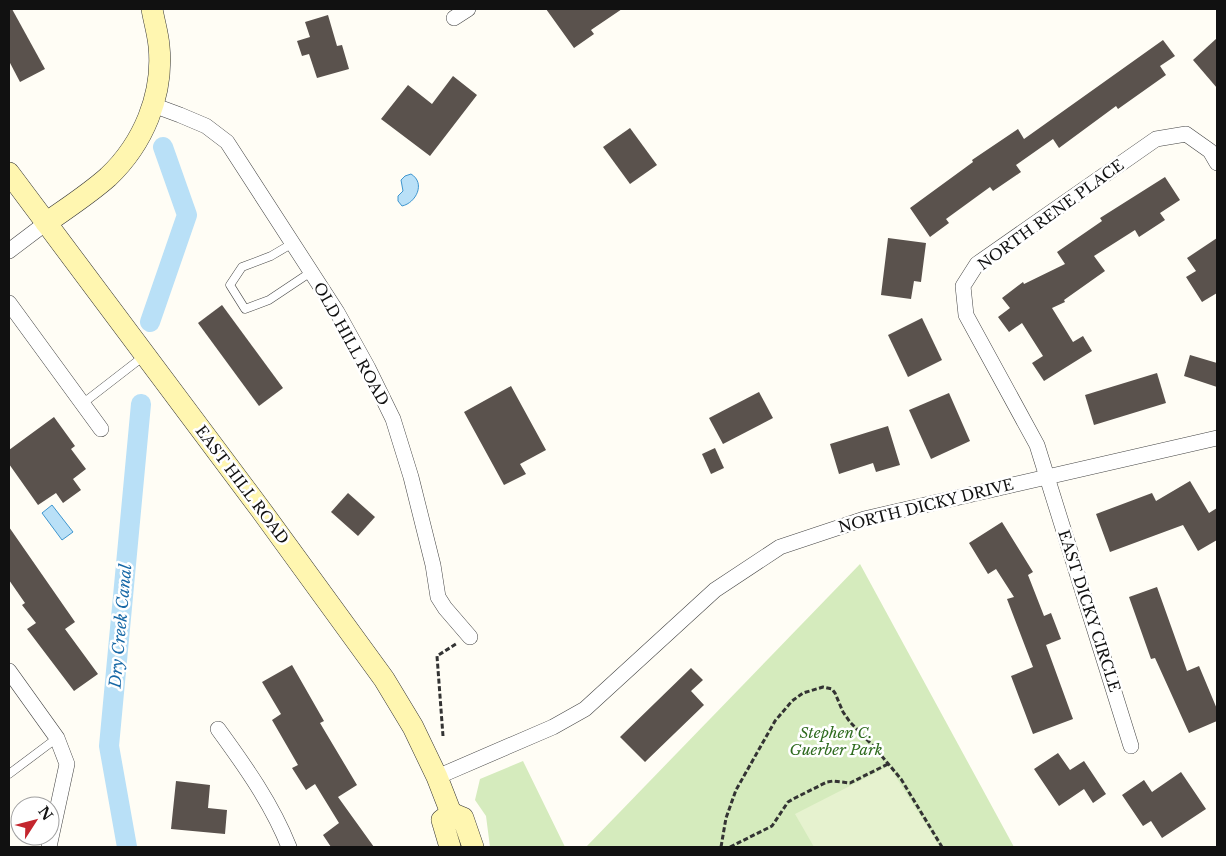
<svg xmlns="http://www.w3.org/2000/svg" width="1226" height="856" viewBox="0 0 1226 856" font-family="'Libre Baskerville',serif">
<style>
.green{fill:#d5ebbd}
.pitch{fill:#e6f2cf}
.water{fill:#b9e0f7;stroke:#3f96cf}
.lines{fill:none;stroke-linecap:round;stroke-linejoin:round}
.canal{stroke:#b9e0f7;stroke-width:20}
.building{fill:#5a524d}
.lane-casing{stroke:#444;stroke-width:9}
.street-casing{stroke:#444;stroke-width:16}
.secondary-casing{stroke:#333;stroke-width:22}
.path{stroke:#333;stroke-width:3;stroke-dasharray:5 2.5;stroke-linecap:butt}
.lane{stroke:#fff;stroke-width:8}
.street{stroke:#fff;stroke-width:15}
.secondary{stroke:#fff6b0;stroke-width:21}
.labels{text-anchor:middle;stroke-width:5;stroke-linejoin:round;paint-order:stroke}
.street-label{font-size:15px;fill:#111;stroke:#fff}
.park-label{font-size:15px;font-style:italic;fill:#2f6b1f;stroke:#fff}
.water-label{font-size:16px;font-style:italic;fill:#1768a6;stroke:#fff}
</style>
<rect width="100%" height="100%" fill="#fffdf5"/>
<!-- green -->
<g class="green">
<polygon points="860,564 1014,847 586,847"/>
<polygon points="523,761 565,847 490,847 486,816 475,800 480,779"/>
</g>
<!-- pitch -->
<polygon class="pitch" points="889,766 940,847 814,847 795,814"/>
<!-- water -->
<g class="water">
<path d="M411,174C426,183 416,203 402,206L398,201V196L403,191L401,180L405,176Z"/>
<polygon points="52,505 73,532 62,540 42,513"/>
</g>
<g class="lines">
<!-- canal -->
<g class="canal">
<polyline points="150,322 187,215 163,147"/>
<polyline points="127,847 109,746 141,404"/>
</g>
</g>
<!-- building -->
<g class="building">
<polygon points="9,9 12,9 45,69 20,82 9,61"/>
<polygon points="546,9 622,9 591,30 594,34 574,48"/>
<polygon points="328,15 337,46 342,45 349,69 317,78 309,54 302,56 297,41 310,37 305,22"/>
<polygon points="1217,38 1217,88 1193,60"/>
<polygon points="1163,40 1175,56 1160,66 1166,75 1118,109 1116,106 1059,148 1053,139 1016,165 1021,172 993,191 990,187 946,219 949,223 930,237 910,208 973,162 972,160 1018,129 1024,139"/>
<polygon points="453,76 477,95 430,156 381,119 408,85 432,104"/>
<polygon points="630,128 657,165 630,184 603,147"/>
<polygon points="1165,177 1180,200 1160,213 1165,220 1139,237 1135,230 1094,256 1105,271 1064,300 1065,302 1052,308 1073,342 1083,336 1092,351 1044,381 1032,363 1043,356 1022,323 1009,332 998,317 1010,308 1002,298 1023,282 1024,284 1065,264 1057,252 1102,221 1100,218"/>
<polygon points="888,238 926,243 921,282 914,281 911,299 881,295"/>
<polygon points="1217,238 1217,293 1202,302 1186,277 1196,271 1187,258"/>
<polygon points="222,305 283,388 259,406 198,323"/>
<polygon points="922,318 942,360 908,377 888,335"/>
<polygon points="1190,355 1217,363 1217,387 1184,376"/>
<polygon points="1157,373 1166,403 1094,425 1085,395"/>
<polygon points="511,386 546,450 520,464 526,474 504,485 464,412"/>
<polygon points="759,392 773,418 723,444 709,418"/>
<polygon points="949,393 970,441 931,459 909,410"/>
<polygon points="54,417 75,446 71,449 86,469 73,479 81,490 63,503 56,493 38,505 9,464 9,450"/>
<polygon points="888,426 900,465 876,472 873,463 839,474 830,444"/>
<polygon points="715,448 724,468 711,474 702,454"/>
<polygon points="1190,481 1209,513 1217,508 1217,540 1198,551 1183,525 1110,552 1096,514 1152,493 1156,501"/>
<polygon points="348,493 375,517 358,536 331,512"/>
<polygon points="1002,522 1033,572 1028,575 1044,616 1051,613 1061,639 1046,645 1073,719 1033,734 1011,676 1033,667 1007,599 1014,597 996,569 988,574 969,543"/>
<polygon points="9,527 75,622 65,629 98,674 74,691 27,629 36,623 22,605 25,603 9,580"/>
<polygon points="1157,587 1187,671 1199,666 1217,709 1217,721 1189,733 1155,658 1151,659 1129,597"/>
<polygon points="292,665 324,721 320,723 357,785 338,797 374,847 331,847 323,835 339,823 315,784 306,790 292,768 298,765 272,720 281,714 262,682"/>
<polygon points="691,668 703,680 691,691 704,705 645,762 620,737"/>
<polygon points="1058,753 1070,770 1084,761 1106,794 1093,803 1084,789 1059,806 1034,769"/>
<polygon points="1181,772 1206,809 1162,838 1151,821 1143,826 1122,795 1144,780 1152,792"/>
<polygon points="176,781 210,785 208,808 227,810 225,834 171,829"/>
</g>
<g class="lines">
<!-- lane casing -->
<g class="lane-casing">
<g id="lane">
<polyline points="293,243 271,256 242,267 230,285 245,309 269,300 311,272"/>
<polyline points="82,404 144,356"/>
<polyline points="9,774 57,738"/>
</g>
</g>
<!-- street casing -->
<g class="street-casing">
<g id="street">
<polyline points="454,18 468,9"/>
<polyline points="153,105 180,115 206,126 227,142 337,312 368,368 393,419 411,477 433,565 438,597 445,608 470,637"/>
<polyline points="9,251 46,223"/>
<polyline points="9,303 101,429"/>
<polyline points="9,671 57,738 67,764 49,847"/>
<path d="M218,729C245,766 272,804 289,847"/>
<polyline points="1131,746 1037,445 966,315 963,286 977,264 1156,139 1186,134 1210,151 1217,163"/>
<polyline points="437,777 553,727 585,709 715,590 780,547 864,519 1217,438"/>
</g>
</g>
<!-- secondary casing -->
<g class="secondary-casing">
<g id="secondary">
<polyline points="9,173 261,510 384,679 413,727 437,777 451,813"/>
<path d="M46,223C67,208 89,194 108,177C143,144 164,95 159,46C158,34 154,21 152,9"/>
<polyline points="450,847 442,820 451,813 463,818 473,847"/>
</g>
</g>
<!-- path -->
<g class="path">
<polyline points="443,736 437,656 456,644"/>
<polyline points="721,847 726,818 736,790 775,721 792,701 803,693 823,687 832,689 835,693 843,712 850,722 875,748 901,779 942,847"/>
<polyline points="730,847 772,826 788,802 795,798 827,782 833,781 850,783 888,764"/>
</g>
<!-- lane -->
<use href="#lane" class="lane"/>
<!-- street -->
<use href="#street" class="street"/>
<!-- secondary -->
<use href="#secondary" class="secondary"/>
</g>
<g class="labels">
<!-- street labels -->
<g class="street-label">
<text transform="translate(1051 215) rotate(-36)" y="5">NORTH RENE PLACE</text>
<text transform="translate(351 344) rotate(61)" y="5">OLD HILL ROAD</text>
<text transform="translate(242 485) rotate(53)" y="5">EAST HILL ROAD</text>
<text transform="translate(926 506) rotate(-14)" y="5">NORTH DICKY DRIVE</text>
<text transform="translate(1089 611) rotate(72)" y="5">EAST DICKY CIRCLE</text>
</g>
<!-- park labels -->
<g class="park-label">
<text x="836" y="738">Stephen C.<tspan x="836" dy="17">Guerber Park</tspan></text>
</g>
<!-- water labels -->
<g class="water-label">
<text transform="translate(120 626) rotate(-85)" y="6">Dry Creek Canal</text>
</g>
</g>
<!-- border -->
<rect width="1226" height="856" fill="none" stroke="#111111" stroke-width="20"/>
<!-- north arrow -->
<g transform="translate(35 821) rotate(54)"><circle r="24" fill="#ffffff" stroke="#a0a0a0"/>
<path d="M0-4L9 19L0 12L-9 19Z" fill="#c4262e"/>
<text y="-8" font-size="14" font-weight="bold" text-anchor="middle" fill="#111111">N</text>
</g>
</svg>
